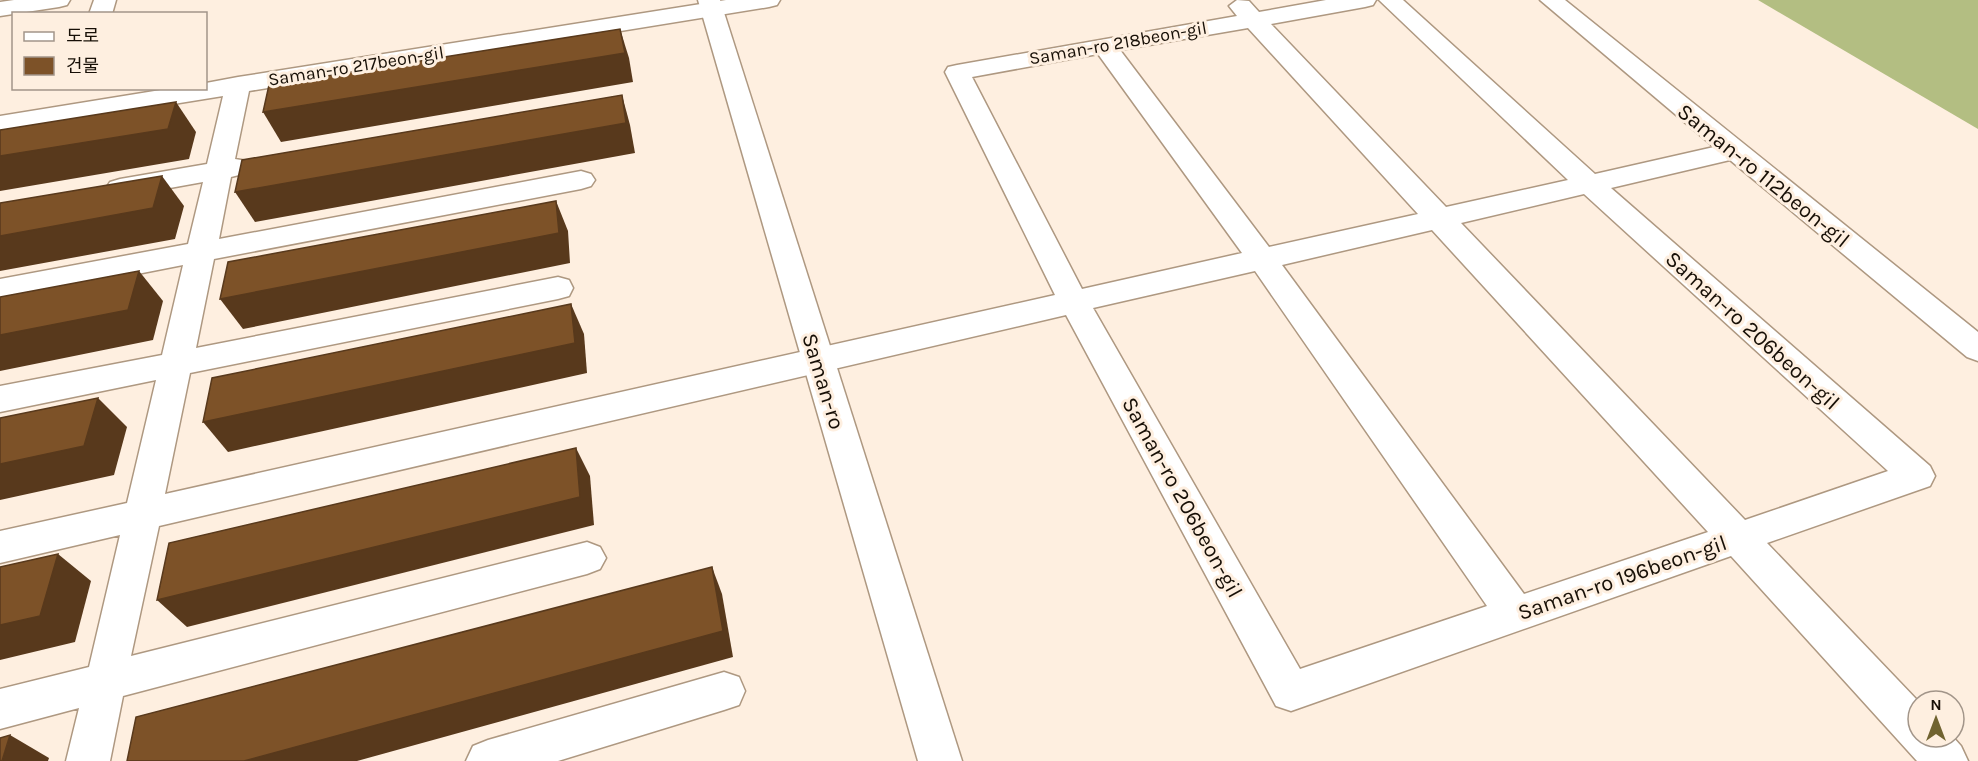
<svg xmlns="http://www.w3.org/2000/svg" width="1978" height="761" viewBox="0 0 1978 761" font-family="Karla,'Noto Sans KR',sans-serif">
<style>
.forest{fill:#b3be82}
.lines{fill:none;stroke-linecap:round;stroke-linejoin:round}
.minor-casing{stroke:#ae9881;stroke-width:3}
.major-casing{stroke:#ae9881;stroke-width:3}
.minor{fill:#fff;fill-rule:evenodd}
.major{fill:#fff;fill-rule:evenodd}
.shaded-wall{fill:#58391c}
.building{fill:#7d5228;stroke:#58391c;stroke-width:1.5}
.labels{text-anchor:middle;stroke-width:6;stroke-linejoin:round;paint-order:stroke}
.far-street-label{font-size:18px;fill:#170f06;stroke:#feefe0}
.street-label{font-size:22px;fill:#170f06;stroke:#feefe0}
</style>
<rect width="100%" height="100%" fill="#feefe0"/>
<!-- forest -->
<polygon class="forest" points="1758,0 1978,0 1978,129"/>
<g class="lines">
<!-- minor casing -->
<g class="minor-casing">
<g id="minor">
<polygon points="14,0 70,0 67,5 59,7 0,16 0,2"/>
<polygon points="94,0 116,0 112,14 89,14"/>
<path d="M726,0H780L777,5L769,7L249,91L235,159L247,161L251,167L247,173L231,177L219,239L581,171L591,174L595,180L591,186L581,189L214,259L196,348L558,277L569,280L573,288L569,296L558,299L190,373L165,494L1055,295L945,72L948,67L957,65L1237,16L1229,6L1237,0L1249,1L1259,12L1326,0H1376L1373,5L1365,7L1271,24L1446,207L1568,180L1379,0H1403L1595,174L1714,147L1540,0H1565L1978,332V361L1967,357L1730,160L1611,188L1930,466L1935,476L1930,486L1767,543L1918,701V737H1953L1961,746L1968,761H1917L1731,556L1291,711L1276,706L1066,315L159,526L131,656L587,542L600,547L606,558L600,569L587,574L123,696L110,761H66L79,708L0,729V689L89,667L120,535L0,563V531L127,503L156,380L0,412V386L162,355L183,265L0,301V279L188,244L203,182L120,197L110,194L106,188L110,182L120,179L207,164L223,96L0,132V116L173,88H206V83L238,77ZM1248,28L1418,214L1269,247L1120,50ZM1098,54L1242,253L1082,289L972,77ZM1584,194L1888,471L1745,520L1461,223ZM1432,230L1708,532L1524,594L1282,265ZM1255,271L1487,606L1300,669L1093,308Z"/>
<polygon points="724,672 739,677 745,691 739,705 724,710 558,761 466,761 473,746 488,740"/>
</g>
</g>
<!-- major casing -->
<g class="major-casing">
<polygon id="major" points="698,0 720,0 962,761 918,761"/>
</g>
<!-- minor -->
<use href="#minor" class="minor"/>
<!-- major -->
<use href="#major" class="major"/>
</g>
<!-- shaded-wall -->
<g class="shaded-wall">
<polygon points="620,29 629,58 633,82 281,142 263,112"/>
<polygon points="622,95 630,125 635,153 255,222 235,192"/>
<polygon points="176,102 196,132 189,159 0,191 0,156"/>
<polygon points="162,176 184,206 175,239 0,271 0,236"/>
<polygon points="556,201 568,231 570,263 243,329 220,299"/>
<polygon points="139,271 163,301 153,340 0,371 0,335"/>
<polygon points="571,304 584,334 587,373 228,452 203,422"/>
<polygon points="98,398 127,427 114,475 0,500 0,464"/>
<polygon points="576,448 590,476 594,525 187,627 157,600"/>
<polygon points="58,554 91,581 75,642 0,660 0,625"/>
<polygon points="712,567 722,594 733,657 357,761 244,761"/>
<polygon points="10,735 49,758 48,761 2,761"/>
</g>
<!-- building -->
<g class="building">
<polygon points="620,29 625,53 263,112 269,85"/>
<polygon points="622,95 626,123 235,192 242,160"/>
<polygon points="176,102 168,129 0,156 0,130"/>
<polygon points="162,176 153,208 0,236 0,203"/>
<polygon points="556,201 559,233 220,299 228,262"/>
<polygon points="139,271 128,310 0,335 0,297"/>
<polygon points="571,304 575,343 203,422 212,378"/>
<polygon points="98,398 84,446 0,464 0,418"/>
<polygon points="576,448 580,497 157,600 169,543"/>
<polygon points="58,554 40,616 0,625 0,567"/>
<polygon points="712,567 723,631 244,761 127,761 136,717"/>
<polygon points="10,735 2,761 0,761 0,738"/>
</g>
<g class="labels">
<!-- far-street labels -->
<g class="far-street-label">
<text transform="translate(1118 43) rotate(-10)" y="6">Saman-ro 218beon-gil</text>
<text transform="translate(356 66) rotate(-9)" y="6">Saman-ro 217beon-gil</text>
</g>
<!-- street labels -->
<g class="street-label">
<text transform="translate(1764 175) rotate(39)" y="8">Saman-ro 112beon-gil</text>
<text transform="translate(1753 330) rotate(42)" y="8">Saman-ro 206beon-gil</text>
<text transform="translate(824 381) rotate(73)" y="8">Saman-ro</text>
<text transform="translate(1183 497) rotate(61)" y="8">Saman-ro 206beon-gil</text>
<text transform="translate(1622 577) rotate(-19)" y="8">Saman-ro 196beon-gil</text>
</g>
</g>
<!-- legend -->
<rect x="12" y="12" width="195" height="78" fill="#feefe0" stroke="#a29589" stroke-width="1.5"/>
<rect x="24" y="32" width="30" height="9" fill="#ffffff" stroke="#a29589" stroke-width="1.5"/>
<text x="66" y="42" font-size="18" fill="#170f06">도로</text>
<rect x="24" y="57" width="30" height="18" fill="#7d5228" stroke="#a29589" stroke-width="1.5"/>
<text x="66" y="72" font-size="18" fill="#170f06">건물</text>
<!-- north arrow -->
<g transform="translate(1936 719)"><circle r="28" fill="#feefe0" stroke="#a29589" stroke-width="1.5"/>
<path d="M0-4.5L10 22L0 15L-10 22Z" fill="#706330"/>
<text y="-9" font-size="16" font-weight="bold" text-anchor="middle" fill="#170f06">N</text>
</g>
</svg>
